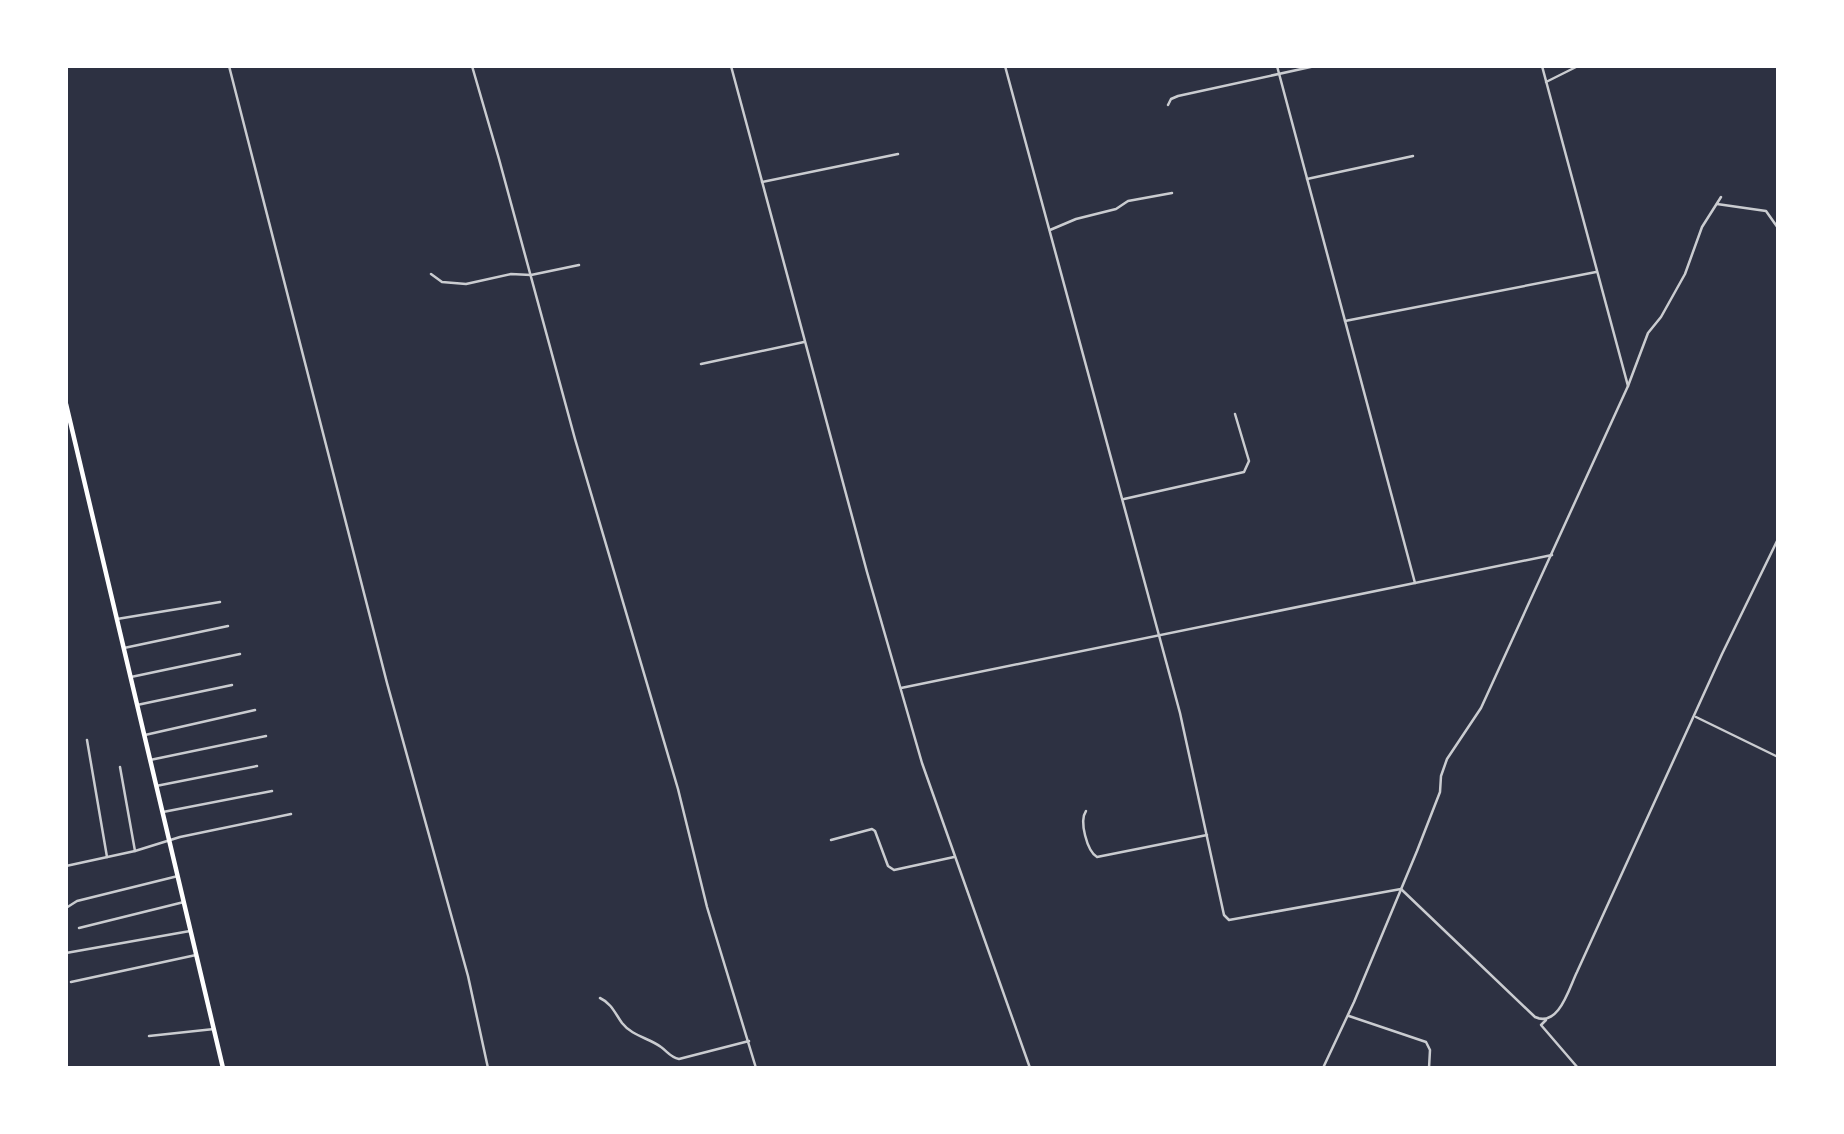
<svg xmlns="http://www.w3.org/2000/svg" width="1844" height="1134" viewBox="0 0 1844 1134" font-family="'Sofia Sans Condensed',sans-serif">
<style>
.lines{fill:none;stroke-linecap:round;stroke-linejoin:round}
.minor{stroke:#caccd0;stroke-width:2.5}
.primary{stroke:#fff;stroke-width:4.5}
</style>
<rect width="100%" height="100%" fill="#2d3142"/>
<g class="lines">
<!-- minor -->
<g class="minor">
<polyline points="229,66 387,683 468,976 488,1068"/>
<polyline points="472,66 499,159 575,439 678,789 707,907 756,1068"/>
<polyline points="731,66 867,572 922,763 1030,1068"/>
<path d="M1005,66L1180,713L1224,915L1229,920L1401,889L1535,1017C1559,1028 1569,988 1577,972L1722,654L1778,539"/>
<polyline points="1277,66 1415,583"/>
<polyline points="1546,82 1576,67"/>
<polyline points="1168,105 1171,99 1178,96 1315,66"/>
<polyline points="1307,179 1413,156"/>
<polyline points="762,182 898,154"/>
<polyline points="1717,204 1766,211 1778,228"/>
<polyline points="1050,230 1076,219 1116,209 1128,201 1172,193"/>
<polyline points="431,274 442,282 466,284 511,274 531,275 579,265"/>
<polyline points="1345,321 1596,272"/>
<polyline points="701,364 804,342"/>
<polyline points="1628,386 1648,333 1661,317 1685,274 1702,227 1721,197"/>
<polyline points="1124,499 1244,472 1249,461 1235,414"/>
<polyline points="117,619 220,602"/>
<polyline points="124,648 228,626"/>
<polyline points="131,677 240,654"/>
<polyline points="901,688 1552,555"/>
<polyline points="137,705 232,685"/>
<polyline points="1696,717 1778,757"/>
<polyline points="145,735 255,710"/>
<polyline points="87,740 107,857"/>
<polyline points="150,760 266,736"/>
<polyline points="120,767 135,851"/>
<polyline points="156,786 257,766"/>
<path d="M1086,811C1079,821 1087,851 1097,857L1207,835"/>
<polyline points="163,812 272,791"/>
<polyline points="831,840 872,829 875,831 888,866 894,870 954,857"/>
<polyline points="66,866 135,851 180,837 291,814"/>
<polyline points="66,908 77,901 178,876"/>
<polyline points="79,928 184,902"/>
<polyline points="66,953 190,931"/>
<polyline points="71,982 196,955"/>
<path d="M600,998C611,1003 615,1013 622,1023C632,1036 649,1038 661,1047C668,1052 670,1057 679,1059L749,1041"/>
<polyline points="1349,1016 1426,1042 1430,1050 1429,1068"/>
<polyline points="1546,1020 1541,1025 1578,1068"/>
<polyline points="149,1036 214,1029"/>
<polyline points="1323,1068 1354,1002 1417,851 1440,792 1441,776 1447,759 1481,708 1628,386 1542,66"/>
</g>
<!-- primary -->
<polyline class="primary" points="66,404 223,1068"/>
</g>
<!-- border -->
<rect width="1844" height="1134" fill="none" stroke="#ffffff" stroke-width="136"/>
</svg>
